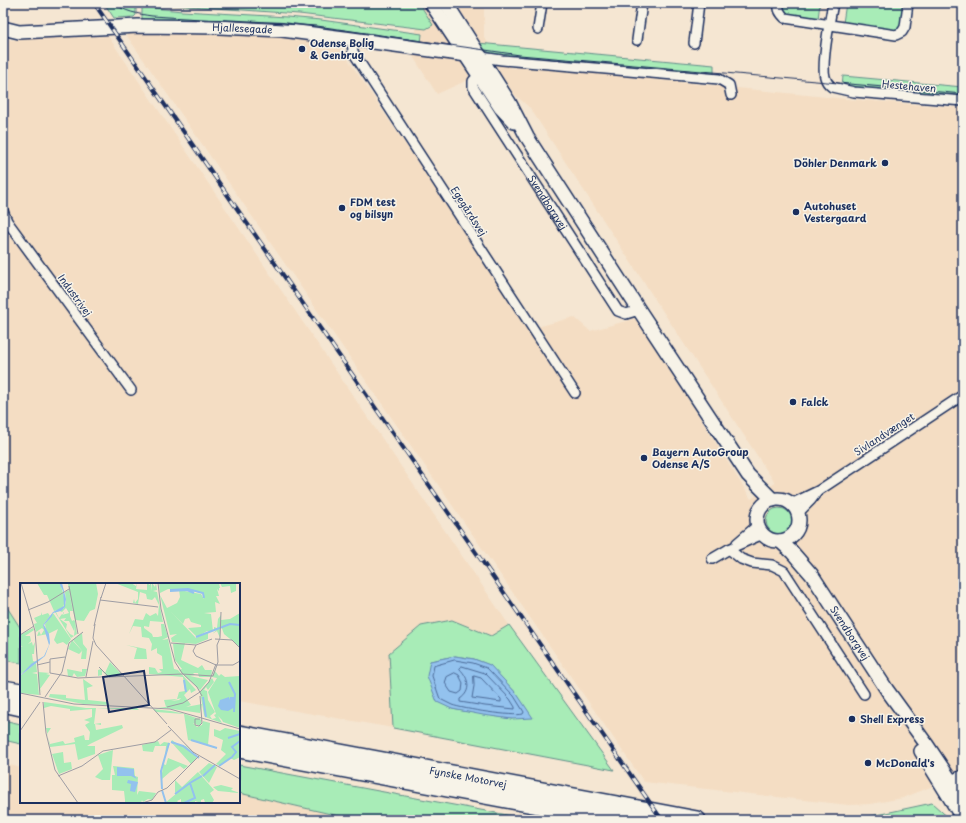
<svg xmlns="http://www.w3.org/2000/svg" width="966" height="823" viewBox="0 0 966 823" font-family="'Playpen Sans',sans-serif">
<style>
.built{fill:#f4ddc3}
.green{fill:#a8ecb7;stroke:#628e8a;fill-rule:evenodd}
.water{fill:#93c2ee;stroke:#6387b4}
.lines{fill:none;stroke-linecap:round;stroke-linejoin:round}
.shore{stroke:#4b6a98;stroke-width:1}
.street-casing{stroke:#1b2f5e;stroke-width:12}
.secondary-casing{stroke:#1b2f5e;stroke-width:16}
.highway-casing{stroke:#1b2f5e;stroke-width:20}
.street{stroke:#f7f3e8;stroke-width:9}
.secondary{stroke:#f7f3e8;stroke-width:13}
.highway{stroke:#f7f3e8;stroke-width:17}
.tram{stroke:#1b2f5e;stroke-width:1}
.rail-casing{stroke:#1b2f5e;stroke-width:4}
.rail{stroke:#f7f3e8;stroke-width:2.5;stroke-dasharray:8;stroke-linecap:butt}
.poi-dot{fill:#1b2f5e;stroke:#f7f3e8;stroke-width:1.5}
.labels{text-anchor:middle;stroke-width:3;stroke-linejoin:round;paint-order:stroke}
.street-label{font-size:10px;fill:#1b2f5e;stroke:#f7f3e8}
.poi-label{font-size:10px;font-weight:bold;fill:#1b2f5e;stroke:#f7f3e8;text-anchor:start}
.inset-river{fill:none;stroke:#93c2ee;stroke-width:2}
.inset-road{fill:none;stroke:#9e9da4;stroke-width:1}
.view{fill:#1b2f5e;fill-opacity:0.15;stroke:#1b2f5e;stroke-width:2}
.inset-edge{fill:none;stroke:#1b2f5e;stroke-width:2}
</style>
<rect width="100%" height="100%" fill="#f5e6d2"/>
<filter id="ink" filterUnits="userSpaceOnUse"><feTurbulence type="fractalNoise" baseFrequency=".025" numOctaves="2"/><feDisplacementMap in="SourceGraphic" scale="8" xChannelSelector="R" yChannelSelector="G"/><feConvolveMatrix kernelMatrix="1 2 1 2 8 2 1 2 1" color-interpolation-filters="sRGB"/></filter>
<g filter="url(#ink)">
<!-- built -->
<g class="built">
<polygon points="356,3 484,3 484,38 511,68 532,67 846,99 963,108 963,774 903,798 870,804 849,805 644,782 125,33 237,34 327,40 339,46 530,329 574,317 590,331 637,318 751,499 775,483 530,108 514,94 507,84 472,78 437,94 412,55 416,27 353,20"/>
<polygon points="108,36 509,625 491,636 452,620 421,626 389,653 393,728 239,701 239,584 21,584 21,629 3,601 3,37 11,40"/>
<polygon points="3,763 21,768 21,802 239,802 239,793 357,820 3,820"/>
</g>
<!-- green -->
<g class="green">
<polygon points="104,3 132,3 136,6 136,15 134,17 114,18"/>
<polygon points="145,3 419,3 433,25 426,29 299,14"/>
<polygon points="783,3 820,3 818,19 788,14 782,8"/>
<polygon points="846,3 903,3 904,5 901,26 895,31 843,23"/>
<polygon points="144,7 182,11 287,17 321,20 422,34 421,43 142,20 142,8"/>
<path d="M478,43L714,65V74L499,56C490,54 484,50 478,43Z"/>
<polygon points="843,76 963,87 963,97 842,86"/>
<circle cx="779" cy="521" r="13"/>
<polygon points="3,601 21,629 21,663 3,660"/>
<path d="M452,620L491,636L509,625L614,770L393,728L389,653L421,626ZM455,656L474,659L489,665L517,694L512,719L452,709L430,661Z"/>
<polygon points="3,720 21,724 21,744 8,741 3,741"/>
<polygon points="239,765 534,820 357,820 239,793"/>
<polygon points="932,803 951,820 834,820 867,817"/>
</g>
<!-- water -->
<polygon class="water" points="455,656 474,659 490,665 517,694 533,718 512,719 483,715 452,709 437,702 427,676 430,661"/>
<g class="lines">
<!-- shore -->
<g class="shore">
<path d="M455,660L473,663L487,668L514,696L524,712L523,714C513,717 463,709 452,705C448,703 444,701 440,699L432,676L434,666Z"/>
<path d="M462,666L485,673L510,699L515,707V709L485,706L460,702V699C472,691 469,678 460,669Z"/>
<polygon points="455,673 459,675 463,683 462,691 458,694 451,692 445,683 447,677"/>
<polygon points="474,676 481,678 501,699 501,702 472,698 474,686"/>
</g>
<!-- street casing -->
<g class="street-casing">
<g id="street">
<path d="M779,3C778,10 780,13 785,18L896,35L902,32L905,27L908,3"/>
<path d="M833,3C830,19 821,63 825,77C826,81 829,85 832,87L854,92L963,101"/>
<polyline points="538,29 542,3"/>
<polyline points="352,39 353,52 575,393"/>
<polyline points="637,40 642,3"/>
<polyline points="694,43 699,3"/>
<polyline points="481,57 502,60 719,79 729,85 731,95"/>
<path id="s1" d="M479,75L473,81V87L618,311L626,314L639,310"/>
<polyline points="3,211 7,221 131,390"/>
<polyline points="791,504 818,491 963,395"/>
<polyline points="798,513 811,500 817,492"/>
<polyline points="737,543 758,525"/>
<polyline points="729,549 741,559 752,563 772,565 784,571 864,694"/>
<polyline points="712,559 729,549 763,534"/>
</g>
</g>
<!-- secondary casing -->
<g class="secondary-casing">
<g id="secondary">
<polyline points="431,3 500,107 514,122"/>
<polyline points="446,3 509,102 527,137 639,310 748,475 773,500"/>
<path id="s2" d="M3,28L19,32L138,26L219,27L282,30L352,39L481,57"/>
<circle cx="778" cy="520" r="21"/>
<path id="s3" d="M780,541L792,552L812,575L887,690L927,745L963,799"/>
<polyline points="921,751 963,819"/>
<polyline points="944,785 963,777"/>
</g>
</g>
<!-- highway casing -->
<g class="highway-casing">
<g id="highway">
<polyline points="3,689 21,692"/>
<polyline points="3,703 21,707"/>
<path id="s4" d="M239,734L697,820"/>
<polyline points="239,749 619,820"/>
</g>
</g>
<!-- street -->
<use href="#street" class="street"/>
<!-- secondary -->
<use href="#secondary" class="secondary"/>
<!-- highway -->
<use href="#highway" class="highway"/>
<!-- tram -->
<path class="tram" d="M113,3C125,12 138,14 152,16L317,26L520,55L963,94"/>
<!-- rail casing -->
<g class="rail-casing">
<polyline id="rail" points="94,3 662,820"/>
</g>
<!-- rail -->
<use href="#rail" class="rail"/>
</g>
</g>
<!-- markers -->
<g class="poi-dot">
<circle cx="302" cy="49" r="4"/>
<circle cx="885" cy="163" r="4"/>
<circle cx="342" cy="208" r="4"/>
<circle cx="796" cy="212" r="4"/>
<circle cx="793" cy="402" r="4"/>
<circle cx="644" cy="458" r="4"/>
<circle cx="852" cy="719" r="4"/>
<circle cx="868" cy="763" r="4"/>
</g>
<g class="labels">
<!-- street labels -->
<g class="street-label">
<text dy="4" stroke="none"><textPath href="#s2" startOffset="240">Hjallesegade</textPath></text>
<text transform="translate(909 86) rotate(5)" y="4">Hestehaven</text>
<text dy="4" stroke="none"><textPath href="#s1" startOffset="152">Svendborgvej</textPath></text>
<text transform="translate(469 211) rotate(57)" y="4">Egegårdsvej</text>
<text transform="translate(75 295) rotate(54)" y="4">Industrivej</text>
<text transform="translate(884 434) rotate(-33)" y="4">Sivlandvænget</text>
<text dy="4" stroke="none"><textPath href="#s3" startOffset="116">Svendborgvej</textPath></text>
<text dy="4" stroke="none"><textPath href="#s4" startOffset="233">Fynske Motorvej</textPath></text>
</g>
<!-- poi labels -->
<g class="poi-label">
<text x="310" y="47">Odense Bolig<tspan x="310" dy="12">&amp; Genbrug</tspan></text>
<text x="877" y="167" text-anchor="end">Döhler Denmark</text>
<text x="350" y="206">FDM test<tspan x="350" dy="12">og bilsyn</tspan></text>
<text x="804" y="210">Autohuset<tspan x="804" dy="12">Vestergaard</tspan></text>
<text x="801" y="406">Falck</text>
<text x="652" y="456">Bayern AutoGroup<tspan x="652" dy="12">Odense A/S</tspan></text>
<text x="860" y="723">Shell Express</text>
<text x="876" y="767">McDonald's</text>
</g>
</g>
<!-- overview -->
<g transform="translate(20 583)">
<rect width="220" height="220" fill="#f5e6d2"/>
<path d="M17,0H39L41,3L45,17L43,25L39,28L36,29L39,35L42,31H43V29L44,30L42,32L49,30L46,25L42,29L40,28L44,25L46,19L45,9L49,7L53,28H50V33L52,38L54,37L55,38L57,51L51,55L35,29L38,27L34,28L27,12H24ZM46,35L44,38H49L54,48L55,43L54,53L50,51L46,46L47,41L40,36ZM76,0L78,11L75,26L70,28L64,38L55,37L48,1ZM95,0H111L116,3L117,0L116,6L127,7V0L130,2V0H131V8L132,0L135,4L136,0L137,7L133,8L137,9L143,39L130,38L129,44L124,43V45L132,51L133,54H138L142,53L141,41H144L148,54L142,57L148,56L154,86L158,87L176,107L171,110L169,102L170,106L161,115L158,116L151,118L159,117L164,112L171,122L166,124L182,121L180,130L138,124H146L144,117L157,116L159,109L165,108L163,94L129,91V84L135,85L138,90L142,89L139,86H143L142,73L137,70V65L131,68L132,61L129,55L122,54L121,44L113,43L109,51L115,36L123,37L126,30L130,33L136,30L138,33L139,22L135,14L132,17L127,16L126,11L120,9L118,21L113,20L114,16L115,20L118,16V9ZM139,0H199L200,5H189H199V8L197,6L199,13H196L200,21L195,19L196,29L184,30L191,31L193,48H187L177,54L168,45L181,44V42L171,39L169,35L165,36L163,41L150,28L176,55L188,49V56L176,61L152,59L151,55L157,51L150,52L140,12L147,25L157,20L160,14L159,7L181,11L184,16V11L165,6H148L140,10ZM200,0H216V8L211,10L210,3L202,4ZM21,29L22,32L28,30L30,33L23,42L28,51L17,53L19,48L21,52L24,47L22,45L16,49L14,41L17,40L14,35L21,32ZM33,30L51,56L47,62L43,59L37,61L34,57L38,46L28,51L26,47L25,41ZM220,30V64L204,51L200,40V55L197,48L192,51L198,46L194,47V44L197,45L198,36L201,32V37L210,36ZM13,45L14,47L5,53H10L11,58L8,61L12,59L13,63L15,59L14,71H12L13,78L16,79L0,92V63L3,64L0,62V52ZM62,50L63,61L67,66L66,76H61L62,68L59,71L48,66L52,57L64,70L53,57ZM165,60L161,77L178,85L182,82L185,87H192L191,94H179L178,90H173L175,92L170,93L188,97L180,107L159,87L162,86L155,77L153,61ZM106,62L126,66L127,76H114L117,65ZM90,79L102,92L88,94L82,88V92L78,93V87L81,86L85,90ZM16,80L17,89L12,90L17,91L19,112L0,110V93ZM197,82L195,88L199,93L201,91L205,94L220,93V145L203,139L202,137L198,133L202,140L185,134L184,132L180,109L192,95L194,99L188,107L186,104L184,107L187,108L188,117L195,129L190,133L192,136L196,135L194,132L196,131L188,109L197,95L192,94ZM47,86L62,89V86H67L65,93L57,94L54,90L52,94L48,93ZM18,89L30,90L26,91L30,92L20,106L22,110L19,105ZM63,96L73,103L67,105L68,117L87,119L90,122L63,121L29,114L30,111L46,112V115L65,117ZM24,119L66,125H117L119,127L76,125L74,141L81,140V142L75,141L76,147L102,142L103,145L70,161L67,163H75V171L58,177L55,161L30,164L26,145H31L27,151L30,161L43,158L45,161L55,159L54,155L64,152L65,157H69L70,149L65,142L70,139L64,137L72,134V126L50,128V126L31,123L24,125ZM133,126L151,128L165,131L182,137L180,143L173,140L177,144L182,142L183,138L190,140L188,162L168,157L164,131L136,129ZM205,145L220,148V174L214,177L210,175L200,183L196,181L206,171L201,167L203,157L194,153V146L200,148ZM152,157L156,160L153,161L166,163L173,170L177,175L171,181L151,159ZM138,158L140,162L144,159L150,160L145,174L146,163H135L133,169L123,168L122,162ZM93,167L90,197H82L75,194L83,186L78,172ZM43,169L44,180L51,179L52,186L39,191L32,171ZM148,175L168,183L164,186L160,183L150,189L142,196L141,200L143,181L146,182ZM189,180L197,184L189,200L179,189ZM93,183L114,185L115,193L118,194L117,212L119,208L136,210L132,217L128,216L123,219L122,217L121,220H97H105V217L104,208L92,207V192H95ZM178,189L194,207L190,210L194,217L192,220H185L184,216L181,217V220L175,218V220H161V216L157,218L159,220H145L163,205L155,210V197L162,204ZM201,202L213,205L211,207L220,210L198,208L193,204Z" fill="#a8ecb7" fill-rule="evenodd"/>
<path d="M34,0H42L46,16L45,24L41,28L33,30L32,33L24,42L29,51L30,60L25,73L0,93L11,81L24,73L29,62L23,42L33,29L44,23L43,8L39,0ZM209,114L210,117V114H215V124L208,128L201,127L198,123L200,117ZM97,184L114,186V192L117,196L111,193H97ZM108,197L118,199L115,209L110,208L111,201L107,200Z" fill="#93c2ee"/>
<path class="inset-river" d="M150,7L168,6L183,10L184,15M150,8L167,7L174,10M176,54L210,41L220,42M164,97L166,109M209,99L215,111L214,129M183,114L186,134M208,155L220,151M171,157L197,165M151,159L163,163L179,175M199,183L212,174L216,169L212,164L220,158M183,193L195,182M142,206L141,188L149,160M142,207L146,220M155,211L170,200M164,220L175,215L170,200L182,193"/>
<path class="inset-road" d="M1,0L15,48L20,112M138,0L141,26L155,79L162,90L177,104L182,113M49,3L58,51M81,15L86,0M80,17L138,24M8,27L28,19L49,6M75,41L73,55L76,62L147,141M74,43L81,14M0,52L14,43M192,56L176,62L173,68L176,73L196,82H213L220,78M195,56L212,57L220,65M151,60L176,62M45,74L30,76V90L58,95L103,93M17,82L30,79M79,84L89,94L162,91L193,93L198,79L197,62L200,55L201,29M66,94L73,58M0,110L54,121L150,126L220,146M180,113L182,140L179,143L175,142V136H180M25,114L42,89L49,60L63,49M23,119L26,150L35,187L58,220M147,124L163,120L180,109L189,99L196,81M148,143L174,170M0,148L20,119M173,169L220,196M38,193L62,183L83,168L135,159L151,147M122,220L132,217L138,209L147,205L179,173"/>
<path class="view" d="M124,88L129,122L89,129L83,94Z"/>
<rect width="220" height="220" class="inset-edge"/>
</g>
<!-- margin -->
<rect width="966" height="823" fill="none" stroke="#f7f3e8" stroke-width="16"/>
<rect x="8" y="8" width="950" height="807" fill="none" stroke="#1b2f5e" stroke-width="1.5" filter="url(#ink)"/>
</svg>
